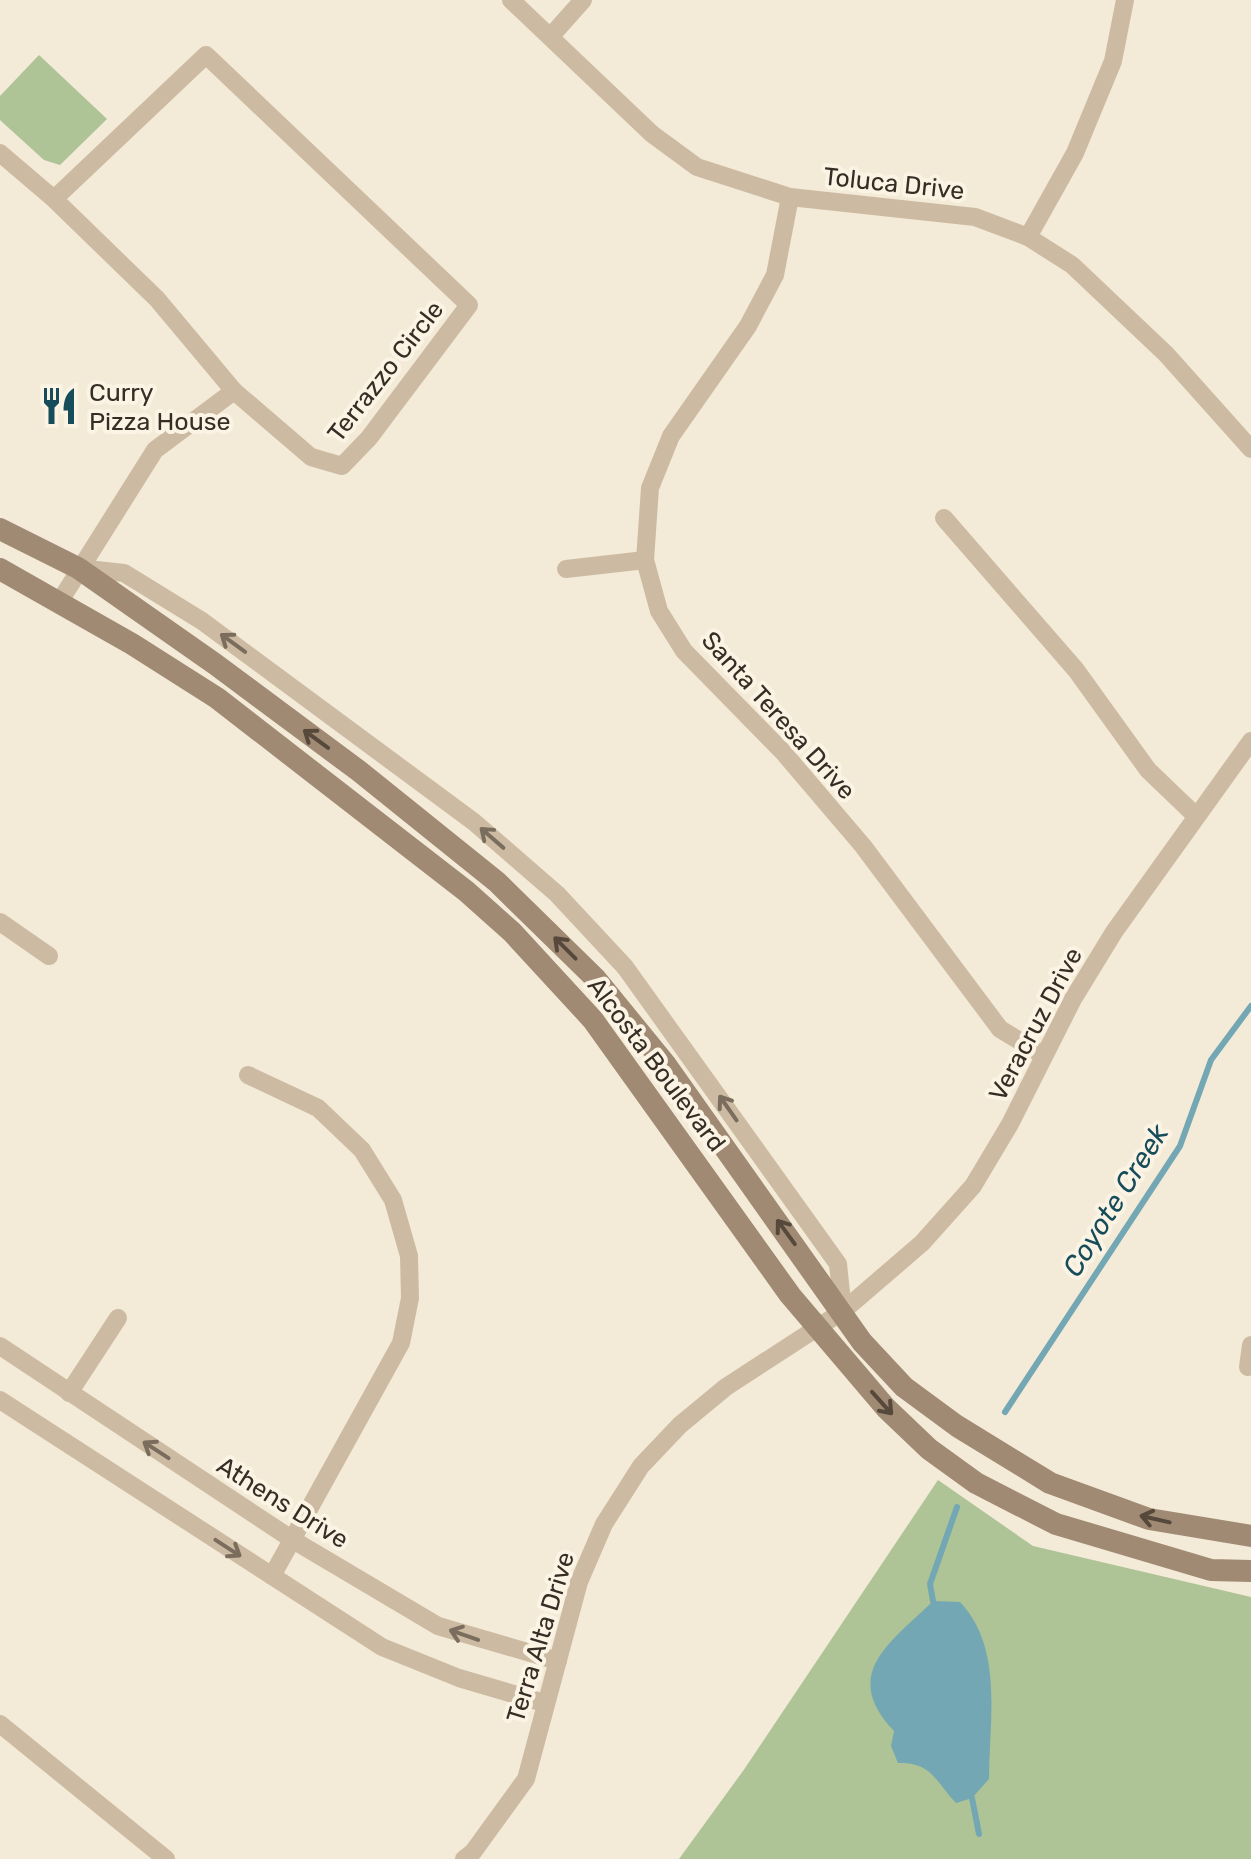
<svg xmlns="http://www.w3.org/2000/svg" width="1251" height="1859" viewBox="0 0 1251 1859" font-family="Rubik,sans-serif">
<style>
.green{fill:#aec396}
.water{fill:#73a7b3}
.lines{fill:none;stroke-linecap:round;stroke-linejoin:round}
.stream{stroke:#73a7b3;stroke-width:6}
.minor{stroke:#ccbba2;stroke-width:18}
.secondary{stroke:#a08a73;stroke-width:22}
.oneway{stroke:#7a6d5d}
.oneway2{stroke:#56493c}
.labels{text-anchor:middle;stroke-width:8;stroke-linejoin:round;paint-order:stroke}
.street-label{font-size:25px;fill:#362d25;stroke:#fbf3e3}
.poi-label{font-size:25px;fill:#362d25;stroke:#fbf3e3;text-anchor:start}
.water-label{font-size:28px;font-style:italic;fill:#174d5b;stroke:#fbf3e3}
</style>
<rect width="100%" height="100%" fill="#f3ead7"/>
<!-- green -->
<g class="green">
<polygon points="39,55 107,119 60,165 44,160 0,120 0,96"/>
<polygon points="938,1480 1033,1546 1251,1597 1251,1859 679,1859 743,1771"/>
</g>
<!-- water -->
<path class="water" d="M933,1601L960,1602C1004,1649 989,1719 989,1779L972,1798L956,1803C935,1781 932,1762 898,1763L891,1746L894,1731C839,1673 892,1642 933,1601Z"/>
<g class="lines">
<!-- stream -->
<g class="stream">
<polyline points="1005,1412 1180,1146 1211,1060 1251,1006"/>
<polyline points="933,1601 930,1584 957,1507"/>
<polyline points="972,1798 979,1834"/>
</g>
<!-- minor -->
<g class="minor">
<polyline points="511,0 652,134 697,167 790,197 975,217 1028,237 1072,265 1166,354 1251,449"/>
<polyline points="551,36 583,0"/>
<polyline points="0,153 54,199 157,299 234,391 311,457 342,466 369,438 469,305 206,55 54,199"/>
<polyline points="790,197 775,275 748,326 671,436 650,488 645,560 659,611 684,651 783,752 863,846 1000,1029 1043,1055"/>
<polyline points="1028,237 1075,153 1113,61 1125,0"/>
<polyline points="944,518 1076,670 1148,770 1196,816"/>
<polyline points="78,568 124,573 202,621 474,822 557,894 625,967 838,1264 843,1311"/>
<polyline points="566,569 645,560"/>
<polyline points="60,601 155,450 234,391"/>
<polyline points="0,922 49,956"/>
<polyline points="248,1075 318,1108 362,1150 393,1200 409,1256 410,1298 401,1343 272,1576"/>
<polyline points="0,1346 293,1540 438,1626 558,1661"/>
<polyline points="1248,1367 1251,1345"/>
<polyline points="69,1393 118,1318"/>
<polyline points="0,1400 382,1647 459,1678 544,1703"/>
<polyline points="0,1724 166,1859"/>
<polyline points="464,1859 473,1852 526,1779 579,1582 604,1524 641,1466 680,1425 726,1387 843,1311 922,1243 973,1186 1010,1124 1073,999 1114,932 1251,741"/>
</g>
<!-- secondary -->
<g class="secondary">
<polyline points="0,529 78,568 215,664 359,771 497,882 595,978 666,1065 862,1342 904,1387 957,1426 1050,1483 1149,1519 1251,1536"/>
<polyline points="0,569 132,644 217,698 466,891 512,932 593,1020 790,1295 886,1408 929,1449 976,1483 1056,1524 1211,1570 1251,1571"/>
</g>
</g>
<!-- one-way arrows -->
<defs><path id="oneway-shaft" d="M-6 0H5M1.5-3L5.5 0L1.5 3" fill="none" stroke-width="1.6" stroke-linecap="round" stroke-linejoin="round" transform="scale(2.5)"/></defs>
<g class="oneway">
<use href="#oneway-shaft" transform="translate(233 643) rotate(-144)"/>
<use href="#oneway-shaft" transform="translate(492 838) rotate(-139)"/>
<use href="#oneway-shaft" transform="translate(728 1108) rotate(-125)"/>
<use href="#oneway-shaft" transform="translate(156 1450) rotate(-147)"/>
<use href="#oneway-shaft" transform="translate(228 1548) rotate(33)"/>
<use href="#oneway-shaft" transform="translate(464 1635) rotate(-161)"/>
</g>
<g class="oneway2">
<use href="#oneway-shaft" transform="translate(316 739) rotate(-144)"/>
<use href="#oneway-shaft" transform="translate(565 948) rotate(-135)"/>
<use href="#oneway-shaft" transform="translate(786 1232) rotate(-126)"/>
<use href="#oneway-shaft" transform="translate(882 1403) rotate(48)"/>
<use href="#oneway-shaft" transform="translate(1155 1519) rotate(-167)"/>
</g>
<!-- icons -->
<defs>
<g id="restaurant-bare" transform="scale(3)"><path d="M-5-6h1v4h1v-4h1v4h1v-4h1v5L-1.5 .5V6h-2V.5L-5-1ZM5-6V6H3V1.5H1.5Q1.5-4 5-6Z" fill="#174d5b" stroke="#fbf3e3" stroke-width="2.5" paint-order="stroke"/></g>
</defs>
<g fill-rule="evenodd">
<use href="#restaurant-bare" x="59" y="406"/>
</g>
<g class="labels">
<!-- street labels -->
<g class="street-label">
<text transform="translate(894 183) rotate(6)" y="9">Toluca Drive</text>
<text transform="translate(385 371) rotate(-52)" y="9">Terrazzo Circle</text>
<text transform="translate(779 715) rotate(48)" y="9">Santa Teresa Drive</text>
<text transform="translate(1035 1024) rotate(-62)" y="9">Veracruz Drive</text>
<text transform="translate(657 1064) rotate(53)" y="9">Alcosta Boulevard</text>
<text transform="translate(283 1502) rotate(32)" y="9">Athens Drive</text>
<text transform="translate(540 1637) rotate(-73)" y="9">Terra Alta Drive</text>
</g>
<!-- poi labels -->
<g class="poi-label">
<text x="89" y="401">Curry<tspan x="89" dy="29">Pizza House</tspan></text>
</g>
<!-- water labels -->
<g class="water-label">
<text transform="translate(1115 1200) rotate(-58)" y="10">Coyote Creek</text>
</g>
</g>
</svg>
